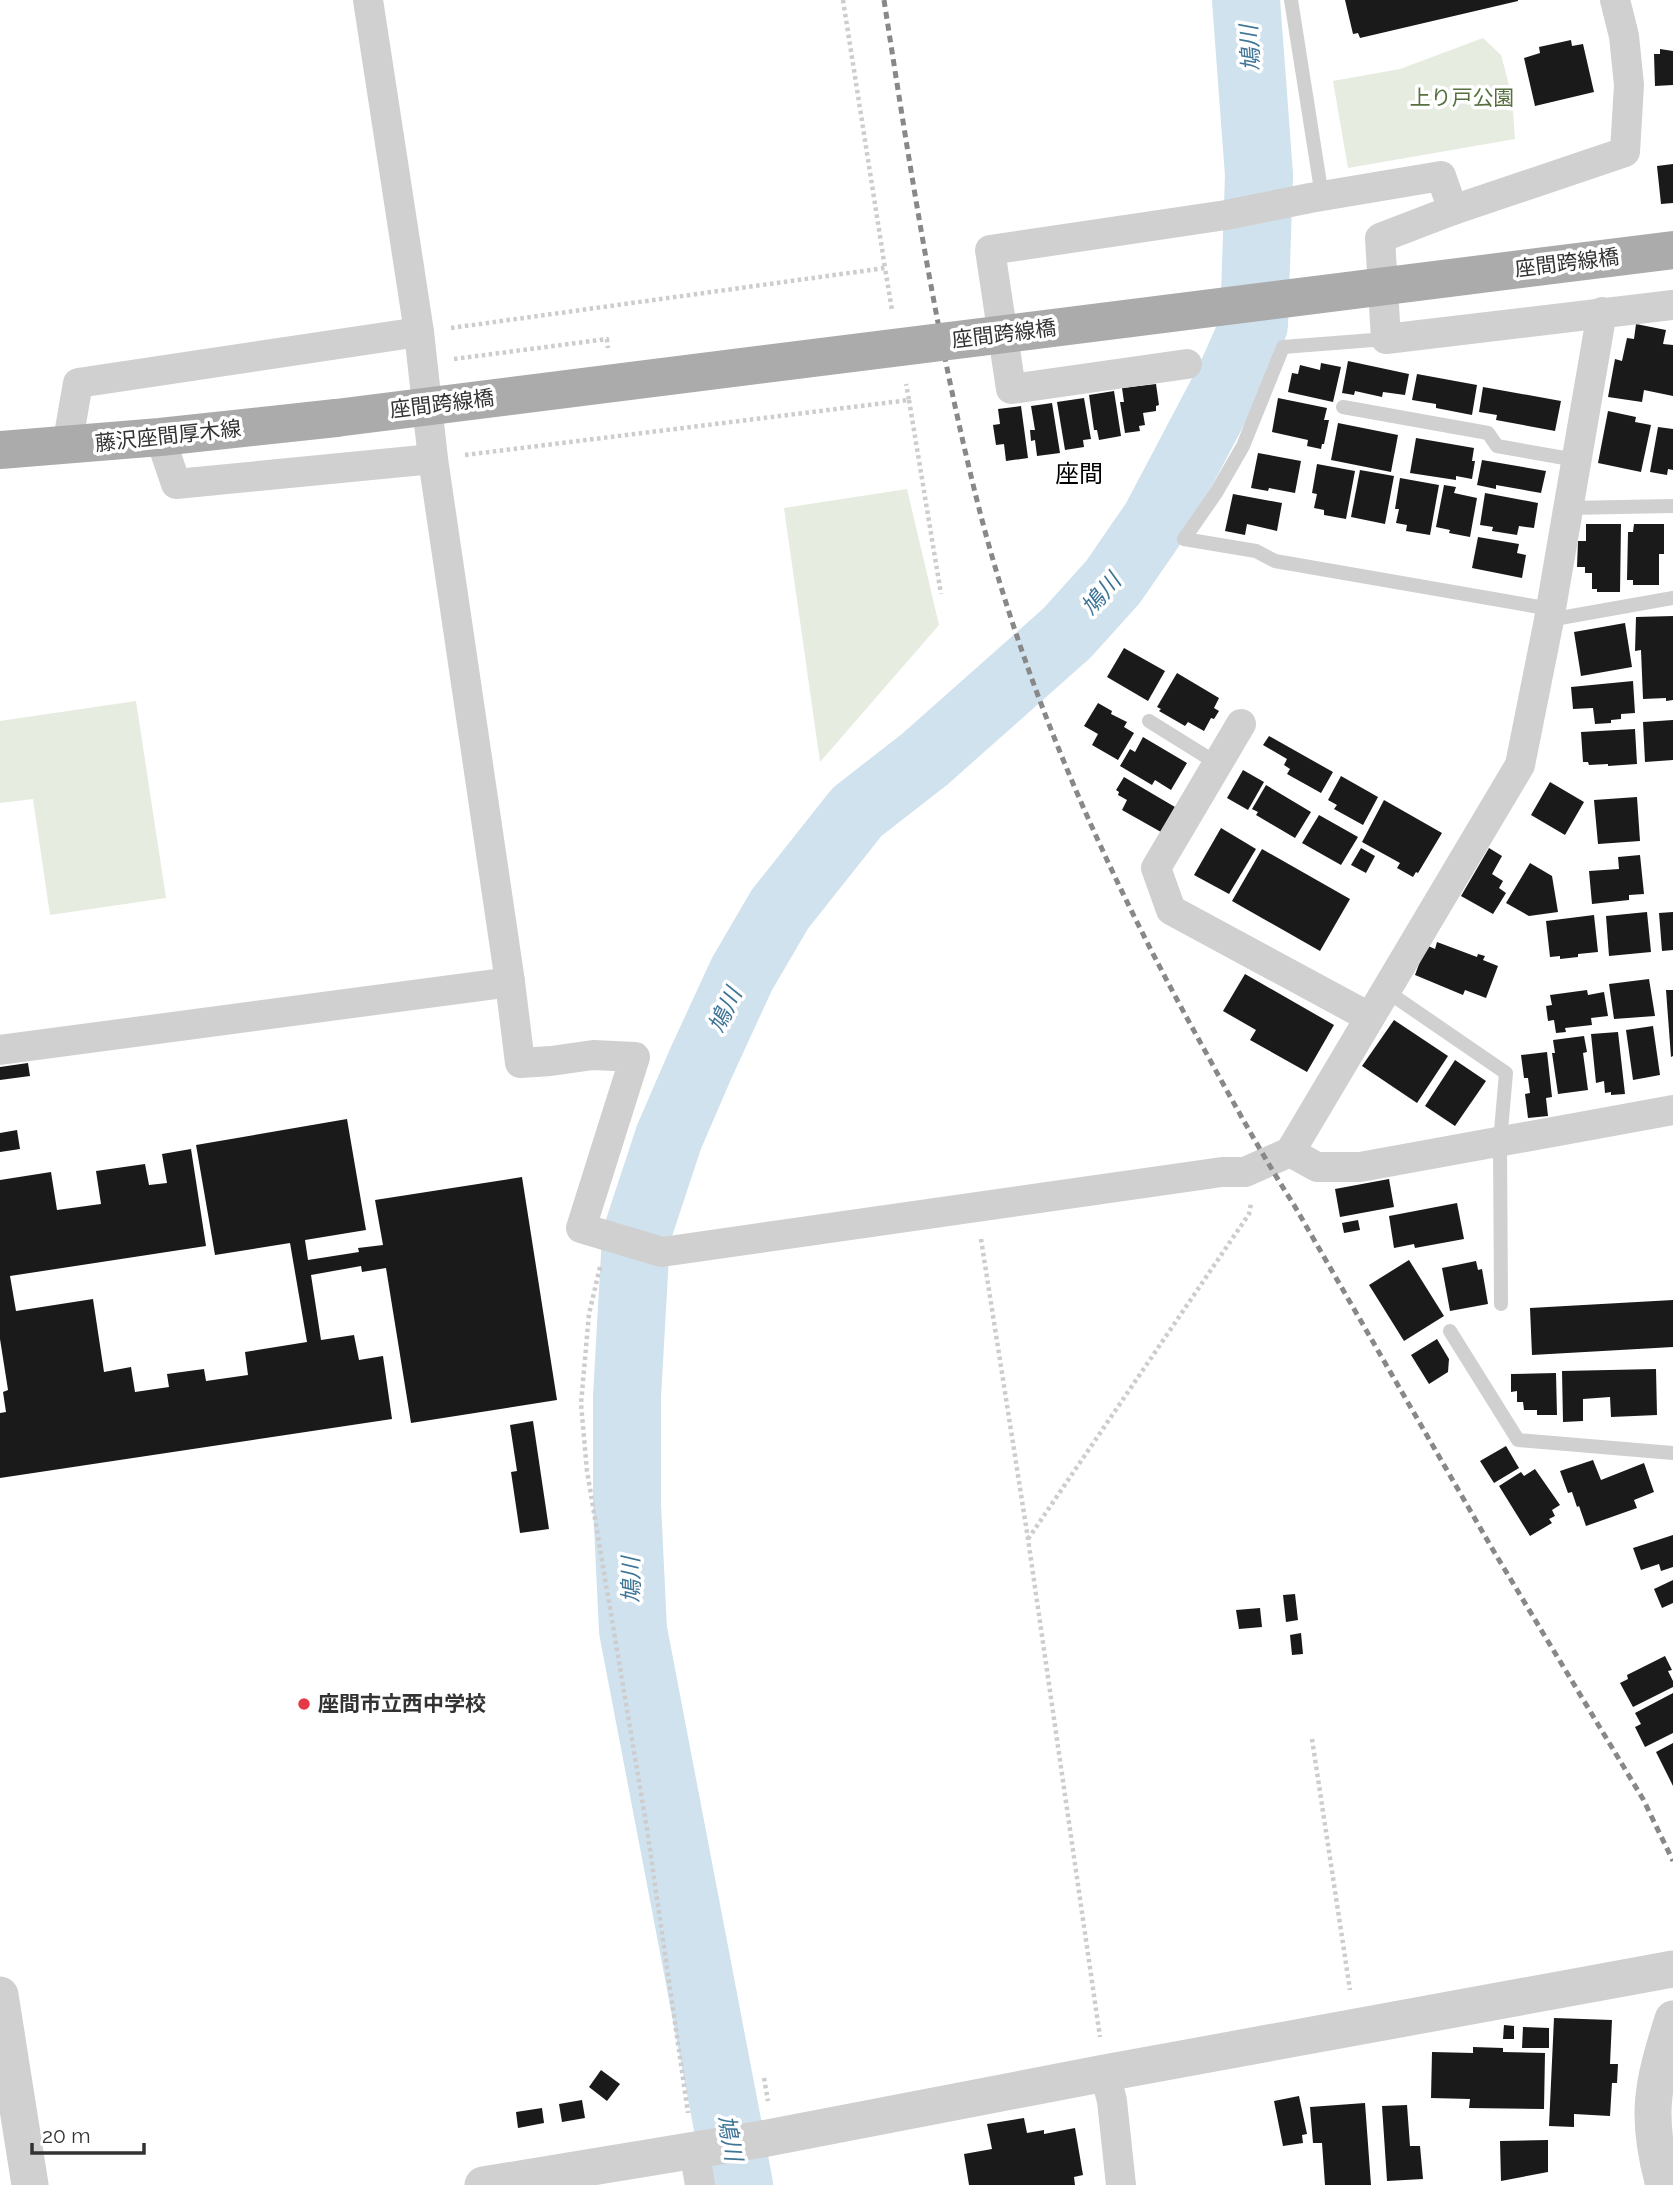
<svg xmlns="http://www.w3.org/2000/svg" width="1673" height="2185" viewBox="0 0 1673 2185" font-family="Raleway,'Noto Sans JP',sans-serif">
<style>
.green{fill:#e6ecdf}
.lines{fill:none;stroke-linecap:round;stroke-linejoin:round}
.river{stroke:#cfe2ee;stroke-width:68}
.building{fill:#1a1a1a}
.path{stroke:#cdcdcd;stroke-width:4.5;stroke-dasharray:3.5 3.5;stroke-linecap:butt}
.service{stroke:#d0d0d0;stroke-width:14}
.minor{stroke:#d0d0d0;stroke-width:30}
.tertiary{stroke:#d0d0d0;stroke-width:37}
.primary{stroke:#ababab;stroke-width:38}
.rail{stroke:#888;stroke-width:5;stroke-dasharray:7 5;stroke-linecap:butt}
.primary-bridge{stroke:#ababab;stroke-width:38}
.poi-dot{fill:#e63946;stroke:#fff;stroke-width:2.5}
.labels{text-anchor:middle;stroke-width:7;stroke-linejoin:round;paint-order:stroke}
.park-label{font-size:21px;fill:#56703f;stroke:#fff}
.street-label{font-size:21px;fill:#333;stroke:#fff}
.poi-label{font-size:21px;font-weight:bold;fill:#333;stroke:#fff;text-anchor:start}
.water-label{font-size:23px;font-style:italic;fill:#3f7597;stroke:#fff}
.quarter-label{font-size:24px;fill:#000;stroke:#fff}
</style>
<rect width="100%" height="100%" fill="#fff"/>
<!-- green -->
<g class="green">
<polygon points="1483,38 1501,55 1512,96 1515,139 1348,168 1333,81 1400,69"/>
<polygon points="907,489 939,625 820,762 784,508"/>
<polygon points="136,701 166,898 50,915 33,799 0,803 0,721"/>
</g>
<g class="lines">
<!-- river -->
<polyline class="river" points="739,2185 633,1630 627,1505 627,1397 636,1237 669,1137 701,1063 742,974 780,909 857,812 925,759 1067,633 1113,582 1155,521 1231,377 1254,325 1259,175 1246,0"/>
</g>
<!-- building -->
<g class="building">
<polygon points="1345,0 1518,0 1518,1 1360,38 1358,33 1353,34"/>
<polygon points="1571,40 1572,46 1583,44 1594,92 1535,106 1524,58 1540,53 1539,47"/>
<polygon points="1660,49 1673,51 1673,85 1655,86 1654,54 1660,54"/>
<polygon points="1673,164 1673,203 1661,204 1657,166"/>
<polygon points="1636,324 1666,330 1663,344 1673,345 1673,396 1644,390 1642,402 1608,397 1615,359 1622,361 1627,338 1634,339"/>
<polygon points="1348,361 1409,374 1405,395 1383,392 1382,397 1355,391 1354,395 1342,393"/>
<polygon points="1321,363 1341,367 1333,402 1288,392 1292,373 1298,374 1300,365 1320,370"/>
<polygon points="1417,374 1477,385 1472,415 1436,408 1436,404 1412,400"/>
<polygon points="1156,384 1159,405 1156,406 1156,411 1143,413 1145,425 1139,426 1140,431 1125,433 1120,402 1124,402 1122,388"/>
<polygon points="1483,387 1561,401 1555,431 1496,420 1497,415 1479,412"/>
<polygon points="1114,391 1121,436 1099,440 1097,430 1094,430 1089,395"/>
<polygon points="1084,398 1091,439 1083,440 1084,447 1065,450 1057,402"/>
<polygon points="1278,398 1327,408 1324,420 1329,420 1324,444 1322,444 1321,449 1307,446 1308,440 1272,432"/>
<polygon points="1052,403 1060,453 1037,456 1035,440 1031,441 1030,430 1035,430 1031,406"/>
<polygon points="1021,406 1028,458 1006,461 1004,444 996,445 993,425 1000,424 998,409"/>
<polygon points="1608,411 1636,417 1635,422 1651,425 1641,472 1598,463"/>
<polygon points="1338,423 1398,435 1391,472 1331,460"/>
<polygon points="1658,427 1673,429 1673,470 1668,469 1667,475 1650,472"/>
<polygon points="1416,438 1474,448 1472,461 1475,461 1472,479 1456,476 1456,480 1410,473"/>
<polygon points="1258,453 1301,461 1295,493 1269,488 1268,491 1251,488"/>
<polygon points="1482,460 1546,471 1541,493 1496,485 1496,489 1477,485"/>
<polygon points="1317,464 1355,471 1346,519 1324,515 1324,510 1314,508 1317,494 1312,493"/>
<polygon points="1360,470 1394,476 1385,524 1351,517"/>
<polygon points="1400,478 1439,485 1430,535 1406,531 1407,525 1396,523 1399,509 1395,509"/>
<polygon points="1444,485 1456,487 1454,493 1477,498 1470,537 1449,533 1450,530 1436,527"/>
<polygon points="1485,493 1538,503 1534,528 1519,526 1517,535 1492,531 1493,527 1480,525"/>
<polygon points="1233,494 1282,503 1277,531 1247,524 1245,535 1225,531"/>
<polygon points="1586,524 1621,524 1620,592 1597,592 1597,589 1592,589 1592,573 1585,573 1585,567 1577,567 1578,541 1586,541"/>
<polygon points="1634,524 1664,524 1664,554 1659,554 1659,585 1633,585 1633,580 1627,580 1628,532 1633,532"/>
<polygon points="1478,537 1519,544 1517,553 1526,555 1522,578 1472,568"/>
<polygon points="1673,616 1673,700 1666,701 1666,698 1643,699 1641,650 1635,651 1636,617"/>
<polygon points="1625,623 1632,667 1581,676 1574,632"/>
<polygon points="1124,648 1165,671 1148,701 1107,677"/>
<polygon points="1177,673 1219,698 1214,708 1219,711 1214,719 1211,718 1204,731 1188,722 1185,726 1159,711 1161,709 1157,707"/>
<polygon points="1633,681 1635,713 1621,714 1621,719 1611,720 1611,723 1595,724 1593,708 1573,709 1571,687"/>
<polygon points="1098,703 1112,711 1111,714 1127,722 1124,727 1134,733 1118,760 1092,745 1098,734 1084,726"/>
<polygon points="1673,720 1673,760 1645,762 1643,722"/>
<polygon points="1635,729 1637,764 1608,766 1608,764 1589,765 1588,762 1583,762 1581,732"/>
<polygon points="1269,736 1333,772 1321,793 1287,774 1290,769 1284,765 1287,759 1263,745"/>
<polygon points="1143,737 1187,763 1171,790 1155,780 1152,785 1120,766 1130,749 1135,752"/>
<polygon points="1243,770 1264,782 1248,810 1227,798"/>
<polygon points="1341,776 1378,797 1363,825 1334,809 1337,805 1328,800"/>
<polygon points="1124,777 1175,807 1161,832 1122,810 1127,800 1118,795 1119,792 1116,790"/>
<polygon points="1550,782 1584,802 1565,835 1531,815"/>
<polygon points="1266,785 1311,812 1295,838 1256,815 1258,812 1252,809"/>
<polygon points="1637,797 1640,841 1598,844 1594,800"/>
<polygon points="1384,800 1442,833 1418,873 1416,872 1413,877 1397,868 1400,863 1362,842"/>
<polygon points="1319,815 1358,837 1341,865 1302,843"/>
<polygon points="1221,828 1256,849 1229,894 1194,875"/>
<polygon points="1361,848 1375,856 1366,873 1351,865"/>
<polygon points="1489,848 1502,856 1492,874 1503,881 1499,888 1506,893 1493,914 1461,896"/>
<polygon points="1262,849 1350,899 1320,951 1232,901"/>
<polygon points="1640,855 1644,894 1629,895 1629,900 1592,904 1589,871 1619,869 1618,857"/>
<polygon points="1530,863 1552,876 1558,912 1529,916 1506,903"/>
<polygon points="1647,912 1651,952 1609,956 1606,916"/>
<polygon points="1673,912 1673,950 1662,951 1659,913"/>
<polygon points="1594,915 1598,952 1578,954 1578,957 1560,959 1560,956 1550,957 1546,921"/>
<polygon points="1437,942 1477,957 1478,954 1485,956 1483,960 1498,966 1486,998 1465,990 1463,995 1415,975 1426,945 1435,949"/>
<polygon points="1245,974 1334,1025 1307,1072 1250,1040 1256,1030 1223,1011"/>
<polygon points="1649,979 1655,1016 1614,1019 1609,984"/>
<polygon points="1587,990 1588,995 1604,992 1608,1016 1591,1018 1592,1025 1565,1028 1566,1032 1556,1033 1554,1020 1548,1021 1546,1006 1552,1005 1550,995"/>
<polygon points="1666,990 1673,990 1673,1056 1671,1057"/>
<polygon points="1394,1020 1448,1056 1417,1103 1362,1066"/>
<polygon points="1653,1026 1660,1075 1633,1080 1626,1030"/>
<polygon points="1618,1032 1625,1094 1611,1095 1611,1092 1605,1093 1604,1081 1596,1083 1591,1034"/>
<polygon points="1584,1036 1587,1052 1583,1053 1588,1090 1558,1094 1552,1053 1555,1053 1553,1040"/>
<polygon points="1547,1052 1552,1097 1546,1098 1548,1116 1528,1118 1525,1094 1530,1093 1528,1078 1524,1078 1521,1055"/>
<polygon points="1455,1060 1486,1081 1455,1126 1425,1106"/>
<polygon points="28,1063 30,1076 0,1080 0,1067"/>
<polygon points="347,1119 366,1230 305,1240 308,1260 359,1252 358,1248 383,1245 375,1200 522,1177 557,1400 411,1423 386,1268 362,1272 361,1266 311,1275 321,1340 354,1335 359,1360 383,1356 392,1419 0,1478 0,1413 6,1412 3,1392 8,1390 0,1339 0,1180 51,1172 57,1210 101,1204 96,1171 145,1164 149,1185 167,1183 162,1154 191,1149 206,1246 10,1276 16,1311 93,1299 104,1372 131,1367 135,1392 169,1387 167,1374 204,1369 206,1381 248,1375 245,1352 307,1342 290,1243 215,1255 196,1145"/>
<polygon points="17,1130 20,1149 0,1152 0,1133"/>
<polygon points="1389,1179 1394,1207 1340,1217 1335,1189"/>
<polygon points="1457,1203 1464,1239 1415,1248 1414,1244 1394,1248 1389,1216"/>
<polygon points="1358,1220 1360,1230 1344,1233 1342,1223"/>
<polygon points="1409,1260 1444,1316 1404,1341 1369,1285"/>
<polygon points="1476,1261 1478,1270 1482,1269 1488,1304 1450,1311 1442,1268"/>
<polygon points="1673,1300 1673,1347 1532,1355 1530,1308"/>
<polygon points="1437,1339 1449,1359 1448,1372 1429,1384 1411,1355"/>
<polygon points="1656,1369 1657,1415 1611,1417 1610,1397 1583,1399 1583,1421 1563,1422 1562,1371"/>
<polygon points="1556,1373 1557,1415 1537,1415 1537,1410 1524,1410 1523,1402 1517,1402 1517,1391 1511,1392 1511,1374"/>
<polygon points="533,1421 549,1529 520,1533 511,1472 517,1471 510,1425"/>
<polygon points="1506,1446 1519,1468 1494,1483 1480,1461"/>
<polygon points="1593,1460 1601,1480 1644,1463 1654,1492 1634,1500 1637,1508 1586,1526 1579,1506 1577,1507 1572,1492 1568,1493 1560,1471"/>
<polygon points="1535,1469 1560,1505 1552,1510 1555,1516 1549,1519 1552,1523 1530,1536 1499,1486 1521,1472 1524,1476"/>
<polygon points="1673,1535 1673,1567 1661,1571 1659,1564 1641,1570 1633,1548"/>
<polygon points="1673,1580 1673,1603 1662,1608 1654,1589"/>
<polygon points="1295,1594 1298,1620 1286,1622 1283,1595"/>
<polygon points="1260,1608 1262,1627 1239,1629 1236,1610"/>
<polygon points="1301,1633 1303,1654 1292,1655 1290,1635"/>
<polygon points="1665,1656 1672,1670 1668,1671 1673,1681 1673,1687 1633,1707 1620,1683 1628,1679 1627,1675"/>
<polygon points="1673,1693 1673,1733 1645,1747 1635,1727 1641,1724 1635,1713"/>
<polygon points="1673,1743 1673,1786 1656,1752"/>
<polygon points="1554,2018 1612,2020 1610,2064 1618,2064 1617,2083 1612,2083 1610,2116 1574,2114 1574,2127 1549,2126"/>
<polygon points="1504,2025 1514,2026 1514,2039 1503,2039"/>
<polygon points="1523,2027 1549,2028 1549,2048 1522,2048"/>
<polygon points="1473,2047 1503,2048 1503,2052 1545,2053 1544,2109 1469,2108 1470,2099 1431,2098 1432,2052 1473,2053"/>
<polygon points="601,2070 620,2084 607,2101 589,2087"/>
<polygon points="1299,2096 1307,2134 1302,2135 1303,2143 1283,2146 1274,2101"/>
<polygon points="582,2100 585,2118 562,2122 559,2104"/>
<polygon points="1365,2103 1371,2185 1325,2185 1322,2143 1313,2143 1310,2107"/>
<polygon points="1407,2105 1410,2146 1420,2146 1423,2179 1387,2181 1382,2106"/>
<polygon points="542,2108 544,2123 518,2128 516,2112"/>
<polygon points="1024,2118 1027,2133 1044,2130 1044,2134 1075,2128 1083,2175 1074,2177 1075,2185 969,2185 964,2154 992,2149 987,2124"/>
<polygon points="1548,2140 1548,2172 1501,2181 1500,2141"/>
</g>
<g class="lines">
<!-- path -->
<g class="path">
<polyline points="843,0 885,268"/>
<polyline points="451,328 885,268 892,310"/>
<polyline points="454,359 607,339 608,348"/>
<polyline points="909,400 941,594"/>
<polyline points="465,455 909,400 906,384"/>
<polyline points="981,1239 1028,1539 1100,2037"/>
<polyline points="600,1267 589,1314 581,1404 587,1471 647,1829 688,2113"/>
<polyline points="1028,1539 1249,1214 1251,1204"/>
<polyline points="1312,1739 1350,1990"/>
<polyline points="764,2078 768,2101"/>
</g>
<!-- service -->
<g class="service">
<polyline points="1291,0 1322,196"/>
<polyline points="1386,339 1283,347 1243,446 1216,493 1184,539 1256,551 1275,561 1551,609"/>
<polyline points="1343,407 1488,433 1497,446 1576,460"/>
<polyline points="1568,508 1673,506"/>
<polyline points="1549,620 1673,598"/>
<polyline points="1149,721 1218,764"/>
<polyline points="1385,990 1506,1073 1500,1142 1501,1304"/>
<polyline points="1450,1331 1518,1440 1673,1453"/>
</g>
<!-- minor -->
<g class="minor">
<polyline points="368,0 419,332 433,459 510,982 520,1063 551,1061 593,1055 635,1057 581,1228 662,1252 1222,1172 1245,1172 1290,1152 1317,1167 1360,1167 1673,1110"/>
<polyline points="1615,0 1624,36 1629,85 1625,152 1453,210 1380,238 1386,339 1673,305"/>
<polyline points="1187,364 1011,389 990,250 1226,215 1310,198 1441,176 1453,210"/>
<polyline points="160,437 176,484 433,459"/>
<polyline points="67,446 78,383 419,332"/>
<polyline points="1241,724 1156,868 1171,910 1369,1017"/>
<polyline points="0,1050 510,982"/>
<polyline points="1290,1152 1520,765 1549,620 1602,312"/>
<polyline points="1105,2073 1112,2101 1121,2185"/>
<polyline points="694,2149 700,2185"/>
</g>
<!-- tertiary -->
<g class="tertiary">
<polyline points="0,1995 30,2185"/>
<polyline points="483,2185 762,2139 1105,2073 1673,1969"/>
<path d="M1664,2185C1645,2116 1652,2086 1673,2019"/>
</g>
<!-- primary -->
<polyline class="primary" points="0,450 160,437 336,418"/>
<!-- rail -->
<path class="rail" d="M884,0C911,174 938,350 982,520C1031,706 1111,882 1204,1049C1233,1102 1262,1155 1294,1205L1493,1550L1643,1799L1673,1861"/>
<!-- primary-bridge -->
<polyline class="primary-bridge" points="336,418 1673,250"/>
</g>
<!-- markers -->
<circle class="poi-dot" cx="304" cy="1704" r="7"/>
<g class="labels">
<!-- park labels -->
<g class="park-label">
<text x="1462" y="105">上り戸公園</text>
</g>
<!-- street labels -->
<g class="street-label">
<text transform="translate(1567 263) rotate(-7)" y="7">座間跨線橋</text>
<text transform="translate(1004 334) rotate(-7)" y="7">座間跨線橋</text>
<text transform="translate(442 404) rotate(-7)" y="7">座間跨線橋</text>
<text transform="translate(168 436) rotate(-6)" y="7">藤沢座間厚木線</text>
</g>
<!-- poi labels -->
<g class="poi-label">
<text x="318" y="1711">座間市立西中学校</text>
</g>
<!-- water labels -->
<g class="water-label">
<text transform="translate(1250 48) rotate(-94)" y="8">鳩川</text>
<text transform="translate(1101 594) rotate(-50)" y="8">鳩川</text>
<text transform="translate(725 1010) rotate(-65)" y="8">鳩川</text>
<text transform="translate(631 1580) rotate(-91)" y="8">鳩川</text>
<text transform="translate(730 2138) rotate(79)" y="8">鳩川</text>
</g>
<!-- quarter labels -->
<g class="quarter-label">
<text x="1079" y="482">座間</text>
</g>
</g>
<!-- scale -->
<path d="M32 2143v10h112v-10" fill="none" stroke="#333333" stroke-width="3.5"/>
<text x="42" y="2143" font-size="21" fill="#333333" stroke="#ffffff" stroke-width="5" paint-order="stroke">20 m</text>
</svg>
